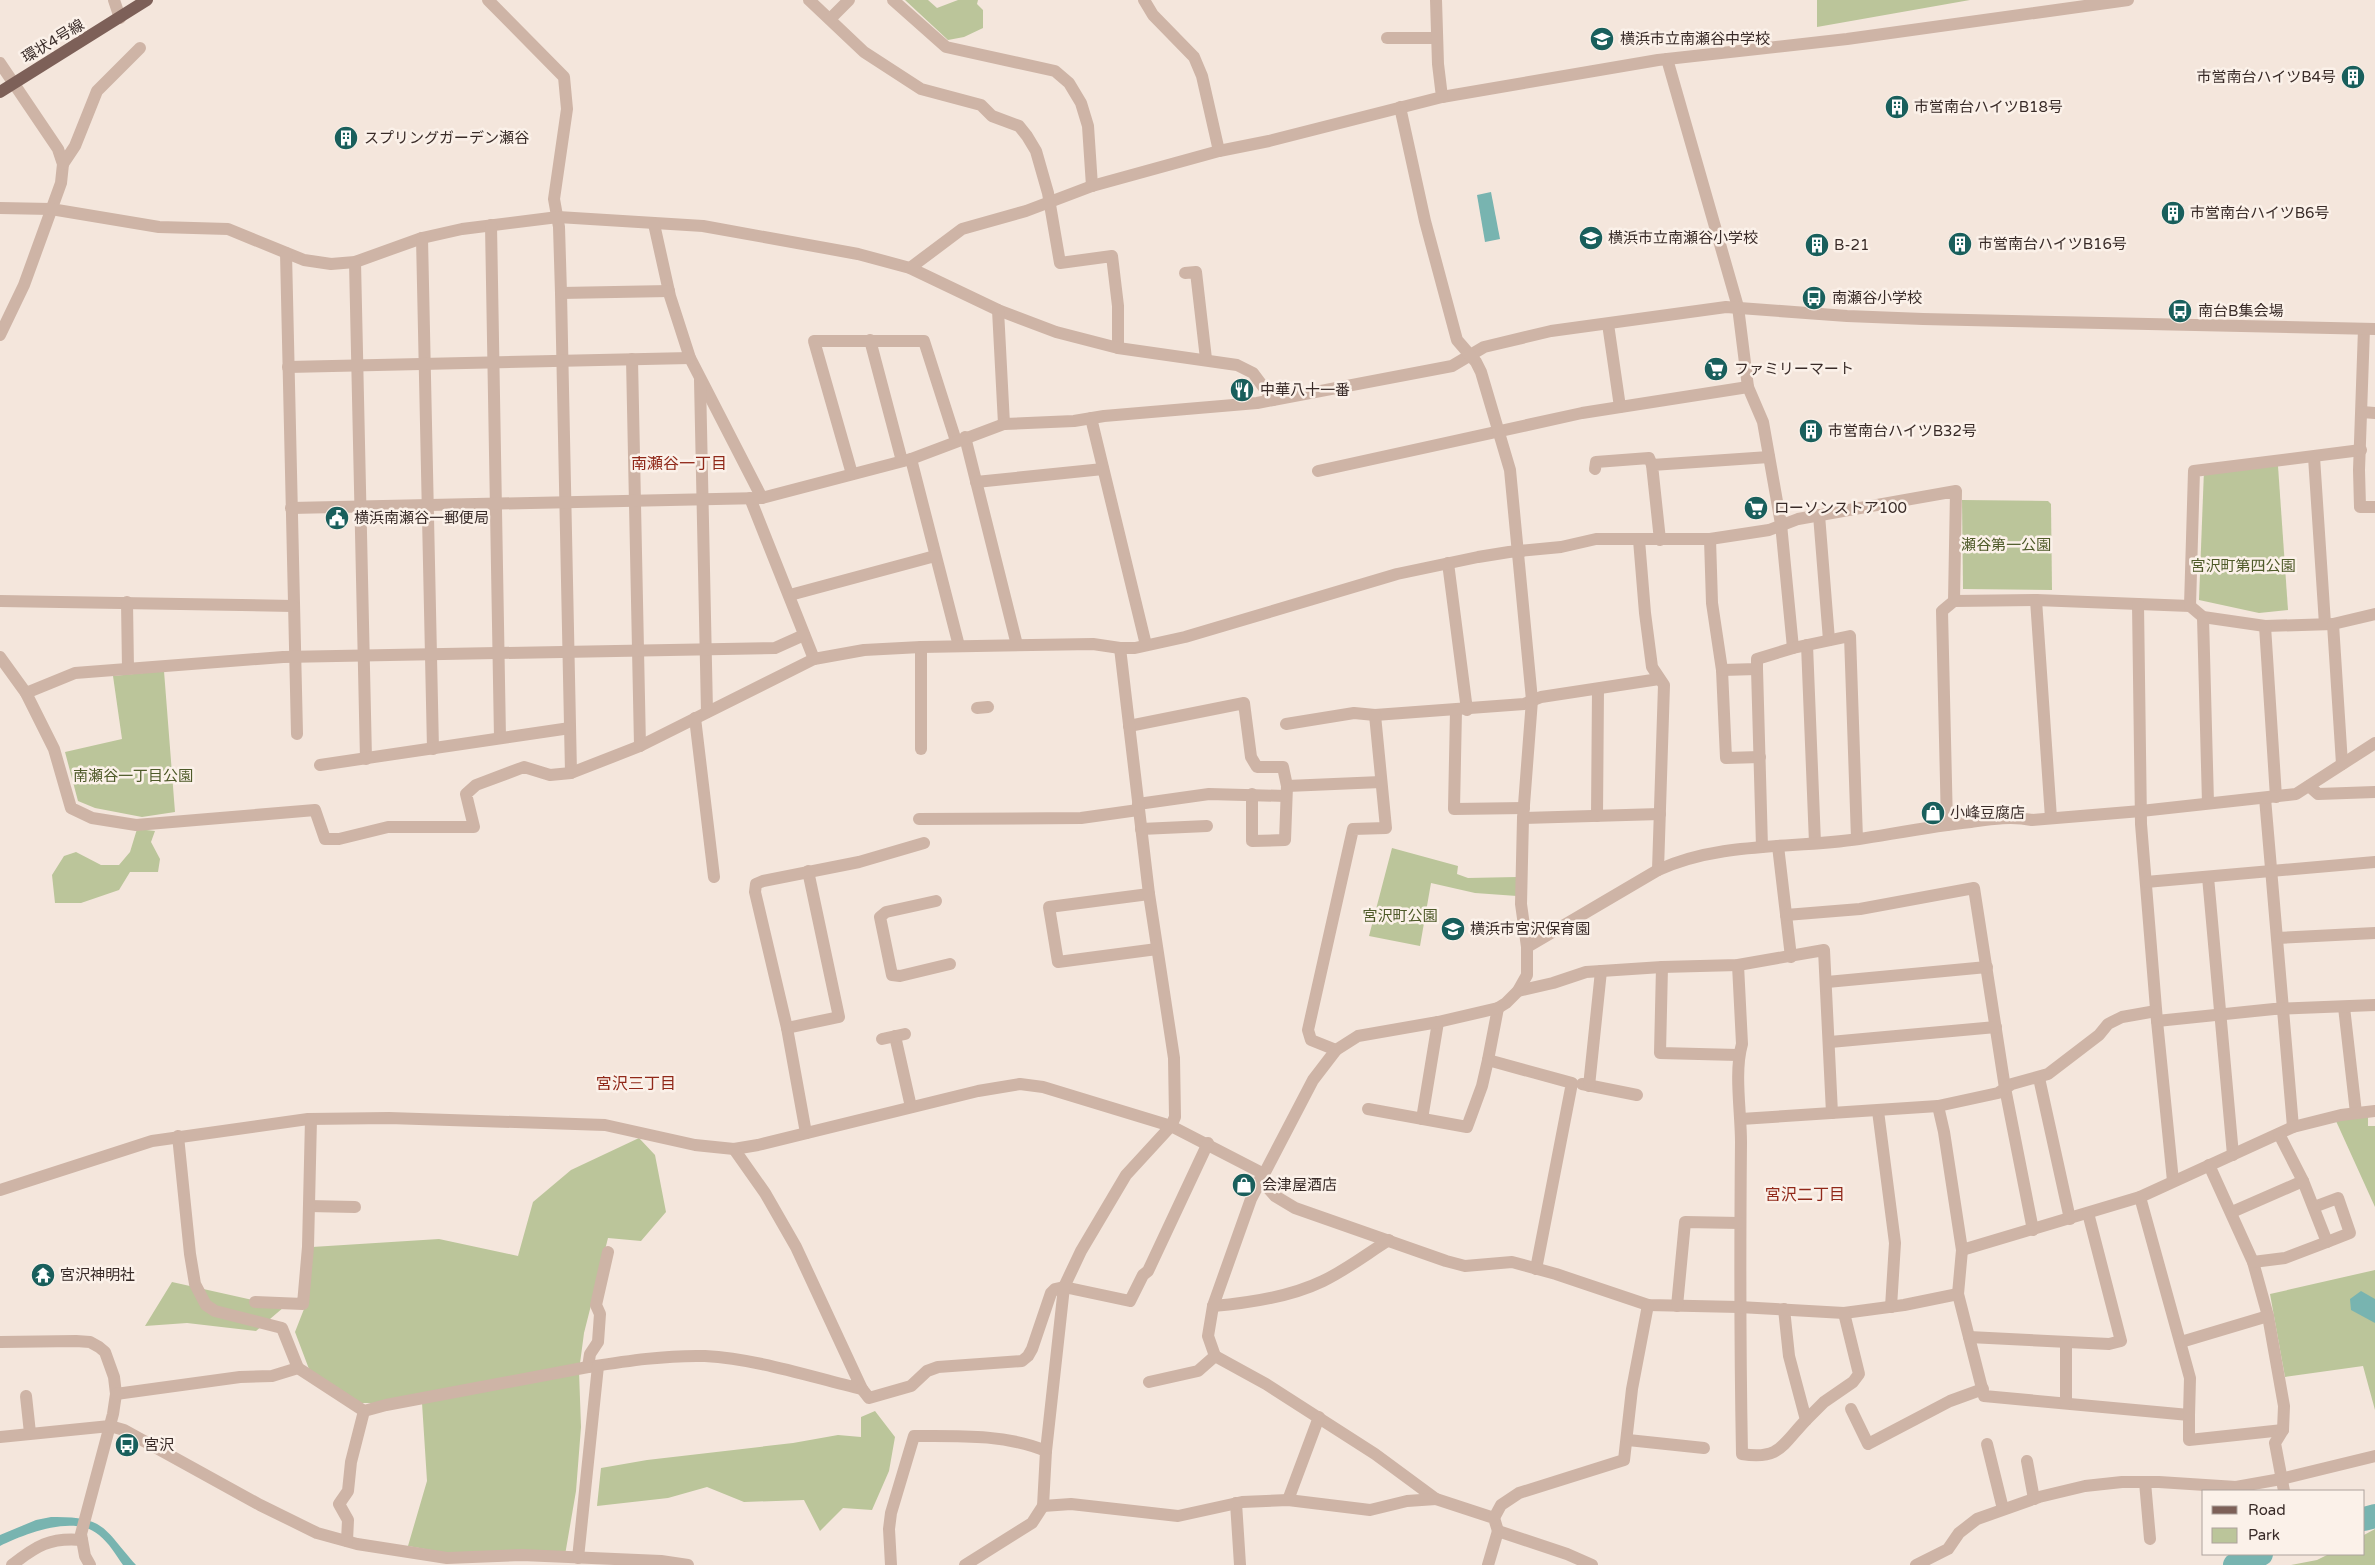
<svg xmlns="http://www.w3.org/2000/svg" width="2375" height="1565" viewBox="0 0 2375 1565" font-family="'Varela Round','Noto Sans JP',sans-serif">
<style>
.green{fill:#bbc59a}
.water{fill:#78b4b0}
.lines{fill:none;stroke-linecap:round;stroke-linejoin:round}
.river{stroke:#78b4b0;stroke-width:24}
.minor{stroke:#ceb4a6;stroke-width:12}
.major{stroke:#7d6058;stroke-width:12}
.labels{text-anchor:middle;stroke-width:5;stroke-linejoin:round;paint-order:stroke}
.poi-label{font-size:15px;fill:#392b28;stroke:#fbf1e9;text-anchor:start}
.street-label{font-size:15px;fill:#392b28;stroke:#fbf1e9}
.park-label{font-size:15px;fill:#4e5a29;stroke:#fbf1e9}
.neighbourhood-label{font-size:16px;fill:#902819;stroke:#fbf1e9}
</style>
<rect width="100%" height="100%" fill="#f4e6dc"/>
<!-- green -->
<g class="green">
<polygon points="905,0 928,0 937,8 958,0 978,0 977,4 983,10 983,28 964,37 948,40"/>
<polygon points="1817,0 1970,0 1817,27"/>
<polygon points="2278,466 2288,610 2259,613 2199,600 2204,470"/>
<polygon points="1962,500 2048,501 2051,504 2052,590 1963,589"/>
<polygon points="164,671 175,812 142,817 95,808 78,801 65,752 122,739 113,676"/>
<polygon points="137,829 155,831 151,842 160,859 158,872 130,872 119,890 81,903 55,903 52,875 64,856 76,852 101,865 119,865 130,852"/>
<polygon points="1392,848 1458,866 1457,874 1468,878 1517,877 1517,896 1475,893 1431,883 1420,946 1369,936"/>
<polygon points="2368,1116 2368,1126 2375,1126 2375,1207 2336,1121"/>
<polygon points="639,1138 655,1155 666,1212 641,1241 608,1238 584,1333 579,1371 581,1427 576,1491 565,1555 442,1552 408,1546 427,1481 422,1403 358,1403 309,1369 295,1332 304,1309 312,1247 439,1239 518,1256 533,1202 571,1170"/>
<polygon points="2375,1270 2375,1410 2363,1366 2285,1377 2270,1294"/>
<polygon points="172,1282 284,1307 256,1331 187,1323 145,1326"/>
<polygon points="875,1411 895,1437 889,1471 872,1510 843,1508 820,1531 804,1500 744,1502 707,1487 668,1498 597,1506 601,1468 647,1460 793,1443 838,1435 861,1437 861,1417"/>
<polygon points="2375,1529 2375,1565 2291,1565 2317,1560 2329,1554 2364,1554 2364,1535"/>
</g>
<!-- water -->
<g class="water">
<polygon points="1491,192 1500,239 1485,242 1477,195"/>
<polygon points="2361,1291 2375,1299 2375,1323 2351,1310 2350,1299"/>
<path d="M51,1517C105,1516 103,1528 136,1565H123C116,1555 109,1543 99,1535C74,1514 25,1534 0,1546V1535L36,1520Z"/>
</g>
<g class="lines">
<!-- river -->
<g class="river">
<polyline points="2364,1519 2375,1516"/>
<polyline points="2235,1565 2261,1554"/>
</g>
<!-- minor -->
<g class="minor">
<polyline points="114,0 120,18"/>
<polyline points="488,0 564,77 567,109 554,199 559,227 561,293 571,773"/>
<polyline points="809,0 864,52 921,89 981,105 992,116 1019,126 1027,136 1036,151 1048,193 1060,263 1112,256 1118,306 1118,348"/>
<polyline points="893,0 946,47 1055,71 1069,83 1081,103 1088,126 1092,186"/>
<polyline points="1144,0 1153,15 1194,57 1202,76 1219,151"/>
<polyline points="830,19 849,0"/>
<polyline points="1387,38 1437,38"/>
<polyline points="1667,59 1738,307 1748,387 1763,422 1781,524 1793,648"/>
<polyline points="0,63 58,149 63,164 61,183 24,285 0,335"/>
<polyline points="1442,97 1658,60 1847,39 2128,0"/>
<polyline points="63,164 75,146 97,91 140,48"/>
<polyline points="0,208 51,209 159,227 228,229 304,260 331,264 355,262 422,238 462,229 558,217 703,226 858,254 910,268 998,310 1056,332 1118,348 1237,365 1253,373 1273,400"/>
<polyline points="654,224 670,296 690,358 762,498"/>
<polyline points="491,225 500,738"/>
<polyline points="422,238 433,749"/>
<polyline points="286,253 297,734"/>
<polyline points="355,262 366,759"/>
<polyline points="910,268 962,229 1026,211 1092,186 1219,151 1269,141 1442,97 1438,64 1436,0"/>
<polyline points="1185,273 1196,272 1206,359"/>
<polyline points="561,293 669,291"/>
<polyline points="998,310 1004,424"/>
<polyline points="1608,324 1620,407"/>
<polyline points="2364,329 2359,470 2360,507 2375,507"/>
<polyline points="870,340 902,461"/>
<polyline points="632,359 640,746"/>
<polyline points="288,367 690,358"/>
<polyline points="700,380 707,712"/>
<polyline points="2362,412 2375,413"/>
<polyline points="1091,418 1146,645"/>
<polyline points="965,437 1017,645"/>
<polyline points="2314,457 2325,624"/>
<polyline points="911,459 959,646"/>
<polyline points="1595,469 1596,462 1649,458 1652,465"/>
<polyline points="1318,471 1582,413 1748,387"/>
<polyline points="852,474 814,341 924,341 956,441"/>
<polyline points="976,482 1103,469"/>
<polyline points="750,498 814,659"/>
<polyline points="291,508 762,498 911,459 1004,424 1074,421 1104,416 1257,403 1452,366 1484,347 1551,331 1726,307 1847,316 1923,319 2375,329"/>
<polyline points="1819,515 1829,640"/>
<polyline points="1710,539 1712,603 1722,670 1726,758 1760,757"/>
<polyline points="1639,540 1645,613 1652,667 1664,685 1658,870"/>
<polyline points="1660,540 1652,465 1769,457"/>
<polyline points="1448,563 1467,710"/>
<polyline points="790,595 935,556"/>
<polyline points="2036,600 2051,818"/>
<polyline points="0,601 293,606"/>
<polyline points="1954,601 2036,600 2190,606 2203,617 2265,626 2333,624 2375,614"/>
<polyline points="127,602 128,669"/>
<polyline points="2138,604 2141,824 2157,1021 2173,1181"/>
<polyline points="2190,606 2194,471 2361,450"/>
<polyline points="2203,617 2208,803"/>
<polyline points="2333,624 2342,764"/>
<polyline points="2265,626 2276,797"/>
<polyline points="1807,645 1815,843"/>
<polyline points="921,647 921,749"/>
<polyline points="0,657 26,693 54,749 71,808 92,818 136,825 315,810 325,839 339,839 388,827 474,827 466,794 476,785 524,767 550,775 571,773 640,746 814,659 864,650 921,647 1093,644 1120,648 1135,648 1185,637 1397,574 1478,557 1509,552 1561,547 1596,539 1710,539 1769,530 1798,519 1956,491 1954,601 1942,611 1947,825"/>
<polyline points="1757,669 1762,847"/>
<polyline points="1722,670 1757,669 1757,659 1793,648 1850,636 1857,839"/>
<polyline points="26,693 75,673 283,657 775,648 804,635"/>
<polyline points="977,708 988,707"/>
<polyline points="1456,710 1454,809 1524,808"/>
<polyline points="695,718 714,877"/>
<polyline points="1286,724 1354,713 1375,715 1524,704 1541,697 1659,679"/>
<polyline points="1129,726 1244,703 1251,757 1257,767 1283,767 1287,786 1285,840 1252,841 1252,794"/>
<polyline points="320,765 570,728"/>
<polyline points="1287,786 1381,782"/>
<polyline points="2309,786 2318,794 2375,792"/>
<polyline points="2265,798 2293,1127"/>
<polyline points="1138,804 1209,794 1286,796"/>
<polyline points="1597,816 1598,689"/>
<polyline points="1523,818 1660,814"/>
<polyline points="919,819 1081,818 1138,810"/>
<polyline points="1141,829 1207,826"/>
<polyline points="1778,846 1791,957"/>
<polyline points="2208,877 2233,1155"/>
<polyline points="2146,882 2375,862"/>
<polyline points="1149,894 1049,907 1058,962 1157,949"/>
<polyline points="936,901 886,912 880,917 892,975 900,976 950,964"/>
<polyline points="1786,915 1860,909 1974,888 2005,1088 2033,1230"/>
<polyline points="2277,938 2375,933"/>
<path d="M1527,947L1658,870C1721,841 1792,849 1859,839C1897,833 1934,826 1971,822C1992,819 2011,816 2032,820L2141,811L2296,794L2375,743"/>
<path d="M1738,965L1742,1044C1734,1072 1741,1112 1741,1142C1740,1246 1740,1350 1742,1454C1780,1460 1782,1445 1806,1420L1789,1356L1784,1309"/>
<polyline points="1662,967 1660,1053 1738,1055"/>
<polyline points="1827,982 1987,967"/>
<polyline points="1518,991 1553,983 1586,972 1662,967 1738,965 1824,950 1832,1113"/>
<polyline points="2344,1007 2356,1113"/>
<polyline points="1498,1008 1488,1060 1572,1083 1536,1269"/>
<polyline points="2157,1021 2274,1009 2375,1005"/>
<polyline points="787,1028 839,1017 808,871"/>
<polyline points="895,1036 911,1107"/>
<polyline points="882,1039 905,1034"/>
<polyline points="1830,1042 1996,1027"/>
<polyline points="1336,1050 1311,1040 1308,1030 1353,829 1386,828 1375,715"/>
<polyline points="2039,1078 2070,1219"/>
<polyline points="1582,1084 1637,1095"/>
<polyline points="1589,1086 1601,971"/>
<polyline points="1938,1106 1944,1132 1962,1250 1958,1294 1984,1396 2189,1415 2189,1440 2283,1430"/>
<polyline points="1368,1109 1467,1127 1482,1086 1488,1060"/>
<polyline points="1878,1111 1895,1243 1891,1307"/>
<polyline points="1422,1119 1438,1022"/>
<polyline points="1741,1119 1938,1106 1998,1093 2012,1084 2048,1074 2099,1035 2108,1024 2122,1017 2156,1011"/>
<polyline points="806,1133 787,1028 755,892 756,884 763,881 859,862 924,843"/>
<polyline points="2209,1165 2253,1262 2268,1316 2284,1406 2283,1430 2275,1443 2284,1491"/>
<polyline points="1260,1179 1275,1196 1295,1208 1446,1261 1465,1266 1512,1262 1556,1274 1648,1305 1739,1307 1844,1313 1904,1305 1958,1294"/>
<polyline points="0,1190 152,1141 308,1119 389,1118 605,1125 695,1145 734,1149 758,1145 978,1091 1020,1084 1043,1087 1171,1126 1264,1174"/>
<polyline points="2140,1197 2190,1378 2189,1415"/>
<polyline points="309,1206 355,1207"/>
<polyline points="2314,1207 2338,1198 2350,1233 2327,1242"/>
<polyline points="2232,1212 2303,1181"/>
<polyline points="1962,1250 2140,1197 2293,1127 2341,1115 2375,1111"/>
<path d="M608,1252L596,1305L600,1314L598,1342L590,1354L588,1367C627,1361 666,1355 705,1356C758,1359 811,1377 862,1389L796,1247L765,1193L734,1149"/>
<polyline points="2253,1262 2285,1258 2327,1242 2303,1181 2279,1134"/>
<polyline points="255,1302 303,1304 308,1247 311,1119"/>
<path d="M1213,1306C1250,1303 1290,1297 1323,1281C1346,1270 1368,1253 1389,1240"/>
<polyline points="1677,1306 1685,1222 1740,1223"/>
<polyline points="1969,1337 2109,1344 2121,1341 2088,1213"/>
<polyline points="0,1342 76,1341 90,1342 99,1347 105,1352 114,1377 116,1394 113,1414 81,1534 85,1556 90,1565"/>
<polyline points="2181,1342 2268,1316"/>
<polyline points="1215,1356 1266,1384 1375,1454 1436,1499 1494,1518 1498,1531"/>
<polyline points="298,1368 364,1411 386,1405 588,1367"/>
<polyline points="1149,1382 1198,1371 1215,1356 1208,1336 1213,1306 1251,1199 1313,1080 1336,1050 1358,1036 1438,1022 1498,1008 1506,1003 1518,991 1527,975 1527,947 1521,904 1523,818 1532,700 1510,470 1481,372 1476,362 1457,340 1425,221 1400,107"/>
<polyline points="862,1389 869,1398 911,1386 927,1371 938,1367 1022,1361 1028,1356 1032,1349 1051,1293 1055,1289 1064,1287 1130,1301 1143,1275 1148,1271 1208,1143"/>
<polyline points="116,1394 240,1377 272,1376 298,1368 282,1328 215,1311 206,1305 195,1284 190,1254 178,1136"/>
<polyline points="26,1396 30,1433"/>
<polyline points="2066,1403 2066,1342"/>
<polyline points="1851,1409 1868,1444 1950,1401 1983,1389"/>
<polyline points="1806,1420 1824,1402 1853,1382 1859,1374 1844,1313"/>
<polyline points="0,1437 110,1426 124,1430 260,1505 317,1533 357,1544 447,1558 522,1555 661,1561 688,1565"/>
<polyline points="1628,1440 1704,1448"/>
<polyline points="1987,1444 2003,1509"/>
<polyline points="2027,1461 2034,1499"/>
<polyline points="2145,1482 2150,1539"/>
<polyline points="1288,1500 1319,1417"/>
<polyline points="1236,1503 1240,1565"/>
<polyline points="1043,1506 1071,1504 1178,1516 1242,1502 1288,1500 1370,1510 1407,1501 1436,1499"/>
<polyline points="1494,1518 1501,1505 1519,1493 1624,1460 1632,1389 1648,1305"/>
<polyline points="347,1541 348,1520 339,1504 348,1491 351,1462 364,1411"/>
<polyline points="578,1558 598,1366"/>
<path d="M12,1565C36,1546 50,1537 82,1540"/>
<path d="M891,1565L889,1529L891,1513L914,1436C957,1436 1006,1434 1046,1451"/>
<polyline points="965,1565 1032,1523 1043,1506 1046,1451 1064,1287 1081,1251 1126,1175 1171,1126 1175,1117 1174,1058 1149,894 1120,648"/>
<polyline points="1488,1565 1498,1531 1567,1554 1592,1565"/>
<polyline points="1916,1565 1948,1549 1959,1533 1977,1519 2039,1497 2085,1486 2122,1482 2159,1482 2236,1487 2281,1479 2375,1456"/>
</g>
<!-- major -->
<polyline class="major" points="0,92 147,0"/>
</g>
<!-- icons -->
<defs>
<g id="school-disc" transform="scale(1.25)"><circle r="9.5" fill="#195f5c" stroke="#fbf1e9"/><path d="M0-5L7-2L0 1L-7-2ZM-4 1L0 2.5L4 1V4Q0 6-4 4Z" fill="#fff"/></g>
<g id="building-disc" transform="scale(1.25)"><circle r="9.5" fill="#195f5c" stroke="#fbf1e9"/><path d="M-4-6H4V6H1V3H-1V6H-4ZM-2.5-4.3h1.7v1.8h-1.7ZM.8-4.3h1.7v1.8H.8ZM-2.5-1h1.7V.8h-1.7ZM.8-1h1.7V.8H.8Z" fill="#fff"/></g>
<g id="bus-disc" transform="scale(1.25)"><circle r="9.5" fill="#195f5c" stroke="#fbf1e9"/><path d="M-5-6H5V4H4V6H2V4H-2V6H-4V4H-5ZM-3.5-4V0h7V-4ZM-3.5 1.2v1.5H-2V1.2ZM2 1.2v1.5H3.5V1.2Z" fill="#fff"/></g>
<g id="supermarket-disc" transform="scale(1.25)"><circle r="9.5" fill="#195f5c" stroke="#fbf1e9"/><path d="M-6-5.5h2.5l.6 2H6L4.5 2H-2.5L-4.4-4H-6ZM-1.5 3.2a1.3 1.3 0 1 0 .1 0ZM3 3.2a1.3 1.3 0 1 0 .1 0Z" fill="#fff"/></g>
<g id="restaurant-disc" transform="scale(1.25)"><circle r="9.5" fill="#195f5c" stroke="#fbf1e9"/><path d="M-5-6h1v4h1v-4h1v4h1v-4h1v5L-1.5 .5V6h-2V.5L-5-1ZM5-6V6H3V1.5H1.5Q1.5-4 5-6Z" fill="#fff"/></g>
<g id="civic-disc" transform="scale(1.25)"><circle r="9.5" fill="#195f5c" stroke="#fbf1e9"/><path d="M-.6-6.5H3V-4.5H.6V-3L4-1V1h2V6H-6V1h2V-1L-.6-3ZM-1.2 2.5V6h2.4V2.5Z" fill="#fff"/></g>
<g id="shop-disc" transform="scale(1.25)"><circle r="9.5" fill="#195f5c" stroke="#fbf1e9"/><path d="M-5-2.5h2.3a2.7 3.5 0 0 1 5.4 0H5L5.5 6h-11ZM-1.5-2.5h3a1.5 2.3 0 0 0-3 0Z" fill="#fff"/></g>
<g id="temple-disc" transform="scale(1.25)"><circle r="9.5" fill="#195f5c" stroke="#fbf1e9"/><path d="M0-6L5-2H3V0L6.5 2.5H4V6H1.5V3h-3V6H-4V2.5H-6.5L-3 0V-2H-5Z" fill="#fff"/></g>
</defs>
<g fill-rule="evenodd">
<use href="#school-disc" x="1602" y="39"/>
<use href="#building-disc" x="2353" y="77"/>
<use href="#building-disc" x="1897" y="107"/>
<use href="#building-disc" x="346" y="138"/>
<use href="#building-disc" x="2173" y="213"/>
<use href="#school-disc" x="1591" y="238"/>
<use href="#building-disc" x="1960" y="244"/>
<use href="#building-disc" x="1817" y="245"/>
<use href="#bus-disc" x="1814" y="298"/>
<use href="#bus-disc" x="2180" y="311"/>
<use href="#supermarket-disc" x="1716" y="369"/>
<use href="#restaurant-disc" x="1242" y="390"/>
<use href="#building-disc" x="1811" y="431"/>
<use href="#supermarket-disc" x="1756" y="508"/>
<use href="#civic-disc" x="337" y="518"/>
<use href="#shop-disc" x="1933" y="813"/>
<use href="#school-disc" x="1453" y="929"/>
<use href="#shop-disc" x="1244" y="1185"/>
<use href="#temple-disc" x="43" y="1275"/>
<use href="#bus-disc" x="127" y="1445"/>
</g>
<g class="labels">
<!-- poi labels -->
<g class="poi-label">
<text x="1620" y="44">横浜市立南瀬谷中学校</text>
<text x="2336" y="82" text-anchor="end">市営南台ハイツB4号</text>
<text x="1914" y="112">市営南台ハイツB18号</text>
<text x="364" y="143">スプリングガーデン瀬谷</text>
<text x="2190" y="218">市営南台ハイツB6号</text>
<text x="1608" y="243">横浜市立南瀬谷小学校</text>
<text x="1978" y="249">市営南台ハイツB16号</text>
<text x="1834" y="250">B-21</text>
<text x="1832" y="303">南瀬谷小学校</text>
<text x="2198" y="316">南台B集会場</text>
<text x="1734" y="374">ファミリーマート</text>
<text x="1260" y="395">中華八十一番</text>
<text x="1828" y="436">市営南台ハイツB32号</text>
<text x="1774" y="513">ローソンストア100</text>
<text x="354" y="523">横浜南瀬谷一郵便局</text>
<text x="1950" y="818">小峰豆腐店</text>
<text x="1470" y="934">横浜市宮沢保育園</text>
<text x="1262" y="1190">会津屋酒店</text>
<text x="60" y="1280">宮沢神明社</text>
<text x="144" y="1450">宮沢</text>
</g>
<!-- street labels -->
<g class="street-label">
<text transform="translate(53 41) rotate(-31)" y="5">環状4号線</text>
</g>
<!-- park labels -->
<g class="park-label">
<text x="2006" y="550">瀬谷第一公園</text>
<text x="2243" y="571">宮沢町第四公園</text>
<text x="133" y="781">南瀬谷一丁目公園</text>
<text x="1400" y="921">宮沢町公園</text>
</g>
<!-- neighbourhood labels -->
<g class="neighbourhood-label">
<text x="679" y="469">南瀬谷一丁目</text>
<text x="636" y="1089">宮沢三丁目</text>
<text x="1805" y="1200">宮沢二丁目</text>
</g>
</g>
<!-- legend -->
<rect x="2202" y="1490" width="162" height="65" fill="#fbf1e9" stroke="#ada29c"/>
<rect x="2212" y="1506" width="25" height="8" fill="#7d6058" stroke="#ada29c"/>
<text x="2248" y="1515" font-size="15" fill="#392b28">Road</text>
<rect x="2212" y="1528" width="25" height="15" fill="#bbc59a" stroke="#ada29c"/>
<text x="2248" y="1540" font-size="15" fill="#392b28">Park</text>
</svg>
